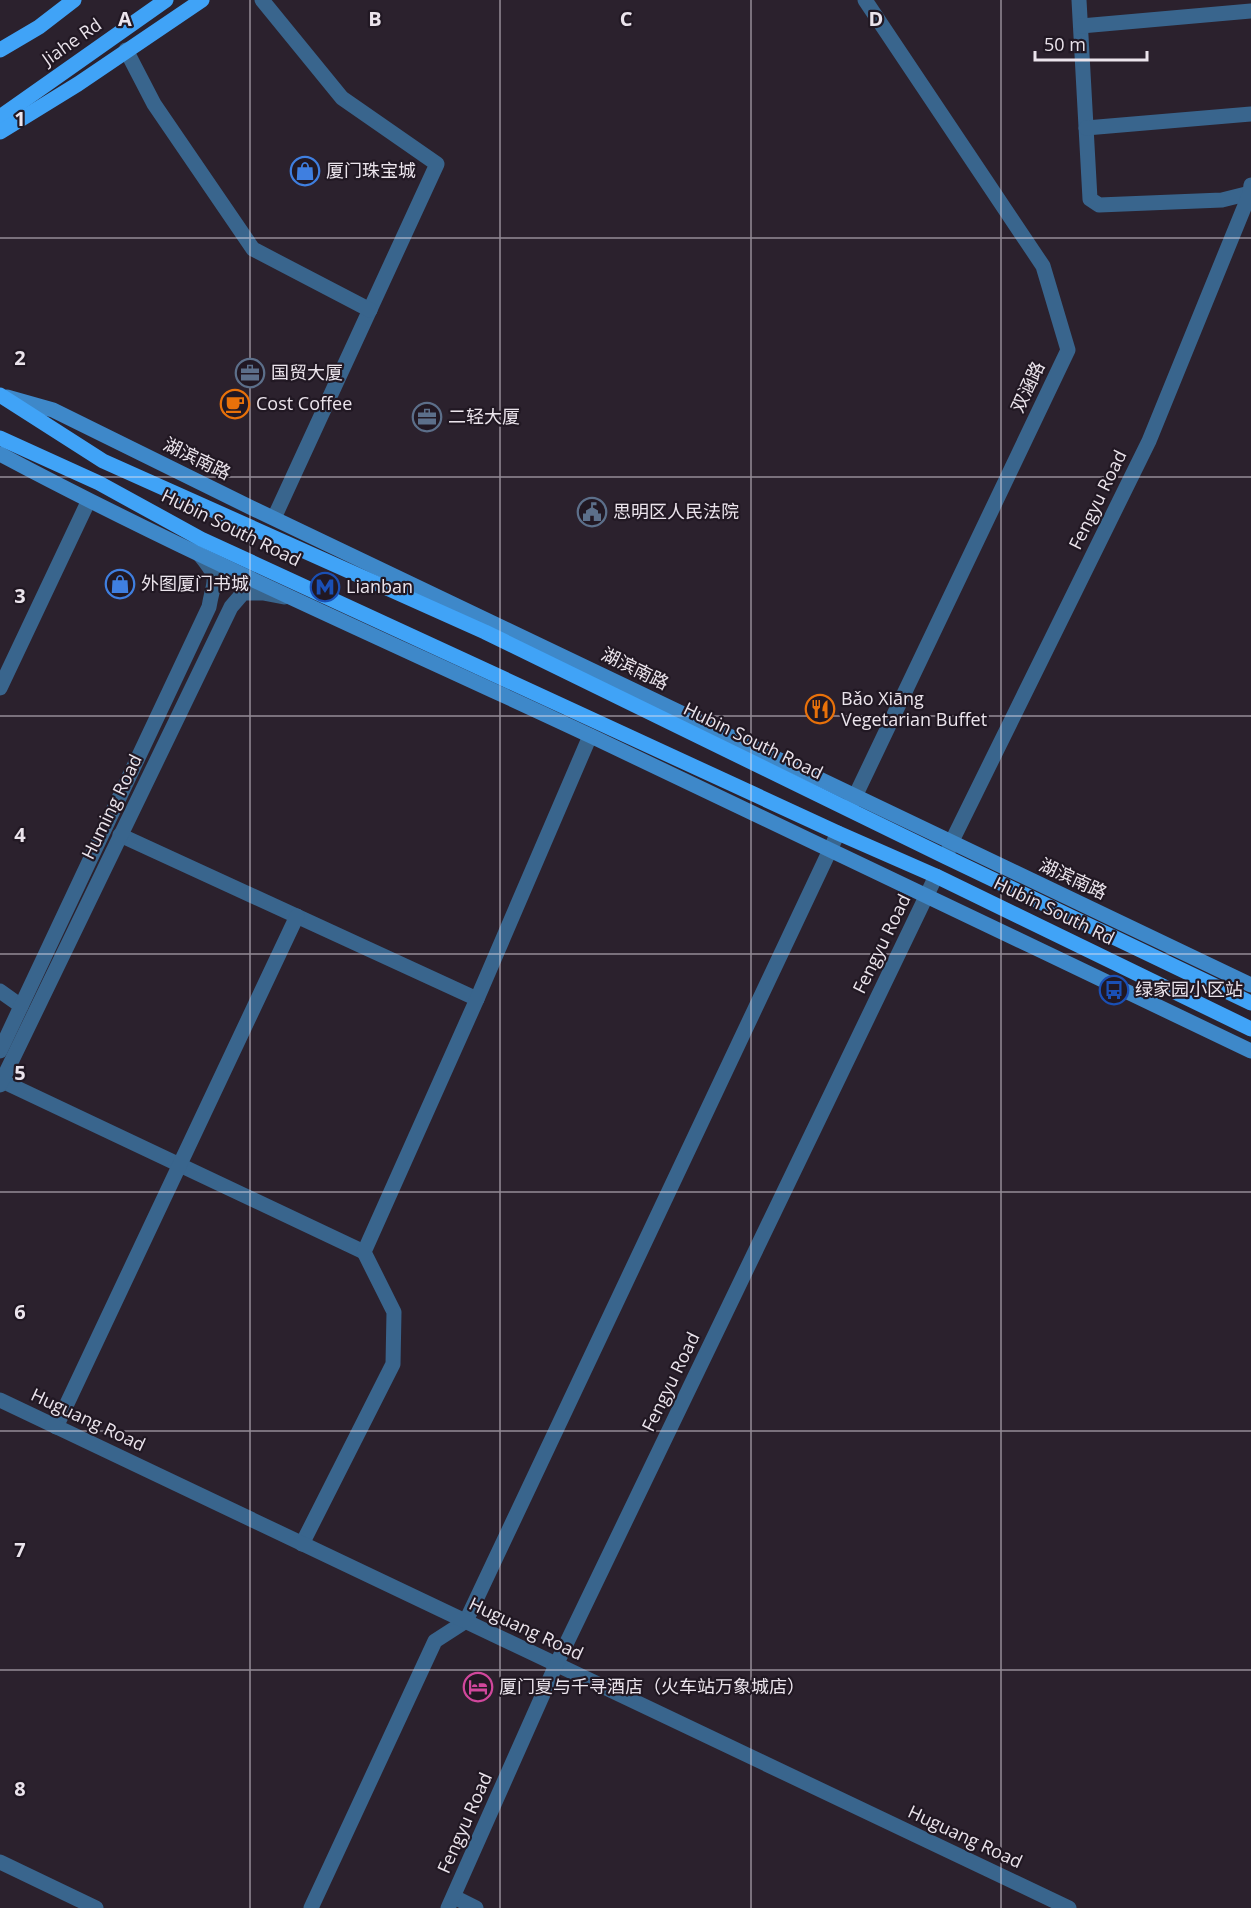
<svg xmlns="http://www.w3.org/2000/svg" width="1251" height="1908" viewBox="0 0 1251 1908" font-family="'Open Sans','Noto Sans SC',sans-serif">
<style>
.lines{fill:none;stroke-linecap:round;stroke-linejoin:round}
.minor{stroke:#39658d;stroke-width:15}
.tertiary{stroke:#39658d;stroke-width:15}
.secondary{stroke:#3e88c9;stroke-width:15}
.primary{stroke:#40a3f7;stroke-width:15}
.grid{fill:none;stroke:#ebe4ec;stroke-width:1.5;stroke-opacity:0.55}
.labels{text-anchor:middle;stroke-width:4.5;stroke-linejoin:round;paint-order:stroke}
.street-label{font-size:18px;fill:#ebe4ec;stroke:#211823}
.poi-label{font-size:18px;fill:#ebe4ec;stroke:#211823;text-anchor:start}
.grid-label{font-size:20px;text-anchor:middle;font-weight:bold;fill:#ebe4ec;stroke:#211823;stroke-width:4.5;stroke-linejoin:round;paint-order:stroke}
</style>
<rect width="100%" height="100%" fill="#2b212d"/>
<g class="lines">
<!-- minor -->
<g class="minor">
<polyline points="262,0 342,98 437,164 274,518"/>
<polyline points="1079,0 1090,199 1099,205 1222,200 1250,193"/>
<polyline points="1081,26 1251,11"/>
<polyline points="126,50 154,104 253,249 370,310"/>
<polyline points="1086,128 1251,114"/>
<polyline points="0,688 88,502"/>
<polyline points="850,807 1068,350 1043,266 865,0"/>
<polyline points="120,835 477,999"/>
<polyline points="0,991 21,1006"/>
<polyline points="2,1081 364,1252"/>
<polyline points="56,1427 297,916"/>
<polyline points="302,1544 393,1364 394,1312 364,1252 477,999 590,736"/>
<polyline points="0,1862 96,1908"/>
<polyline points="454,1897 476,1908"/>
<polyline points="311,1908 435,1641 466,1621 838,833"/>
</g>
<!-- tertiary -->
<g class="tertiary">
<polyline points="947,855 951,843 1149,441 1250,193 1251,185"/>
<path d="M0,1051L209,607C214,577 221,581 200,555"/>
<polyline points="0,1085 231,607 243,593 263,593 284,597"/>
<polyline points="0,1400 1069,1908"/>
<polyline points="448,1908 556,1665 936,876"/>
</g>
<!-- secondary -->
<g class="secondary">
<polyline points="7,397 53,410 256,510 1251,985"/>
<path d="M0,454C193,557 393,643 591,736C811,840 1031,946 1251,1051"/>
</g>
<!-- primary -->
<g class="primary">
<polyline points="0,50 39,27 74,0"/>
<polyline points="0,117 166,0"/>
<polyline points="0,132 78,84 202,0"/>
<polyline points="0,395 103,461 485,632 946,857 1251,1003"/>
<polyline points="0,438 99,483 201,539 838,833 936,876 1251,1029"/>
</g>
</g>
<!-- grid -->
<path class="grid" d="M250,0V1908M500,0V1908M751,0V1908M1001,0V1908M0,238H1251M0,477H1251M0,716H1251M0,954H1251M0,1192H1251M0,1431H1251M0,1670H1251"/>
<!-- icons -->
<defs>
<g id="shop-ring" transform="scale(1.5)"><circle r="9.5" fill="#211823" stroke="#3f7fe0" stroke-width="1.5"/><path d="M-5-2.5h2.3a2.7 3.5 0 0 1 5.4 0H5L5.5 6h-11ZM-1.5-2.5h3a1.5 2.3 0 0 0-3 0Z" fill="#3f7fe0"/></g>
<g id="office-ring" transform="scale(1.5)"><circle r="9.5" fill="#211823" stroke="#5c6f8a" stroke-width="1.5"/><path d="M-6-3h4V-5.5h4V-3h4V5H-6ZM-1-4.5V-3h2v-1.5ZM-6 0V1H6V0Z" fill="#5c6f8a"/></g>
<g id="cafe-ring" transform="scale(1.5)"><circle r="9.5" fill="#211823" stroke="#e8710a" stroke-width="1.5"/><path d="M-5.5-4.5H6V0H3Q3 3.5 0 3.5H-2.5Q-5.5 3.5-5.5 0ZM3-3.2v2h1.7v-2ZM-6 4.5H4V6H-6Z" fill="#e8710a"/></g>
<g id="civic-ring" transform="scale(1.5)"><circle r="9.5" fill="#211823" stroke="#5c6f8a" stroke-width="1.5"/><path d="M-.6-6.5H3V-4.5H.6V-3L4-1V1h2V6H-6V1h2V-1L-.6-3ZM-1.2 2.5V6h2.4V2.5Z" fill="#5c6f8a"/></g>
<g id="metro-ring" transform="scale(1.5)"><circle r="9.5" fill="#211823" stroke="#1a4fb4" stroke-width="1.5"/><path d="M-5.5 5V-5H-3L0 0L3-5H5.5V5H3V-.5L0 4L-3-.5V5Z" fill="#1a4fb4"/></g>
<g id="restaurant-ring" transform="scale(1.5)"><circle r="9.5" fill="#211823" stroke="#e8710a" stroke-width="1.5"/><path d="M-5-6h1v4h1v-4h1v4h1v-4h1v5L-1.5 .5V6h-2V.5L-5-1ZM5-6V6H3V1.5H1.5Q1.5-4 5-6Z" fill="#e8710a"/></g>
<g id="bus-ring" transform="scale(1.5)"><circle r="9.5" fill="#211823" stroke="#1a4fb4" stroke-width="1.5"/><path d="M-5-6H5V4H4V6H2V4H-2V6H-4V4H-5ZM-3.5-4V0h7V-4ZM-3.5 1.2v1.5H-2V1.2ZM2 1.2v1.5H3.5V1.2Z" fill="#1a4fb4"/></g>
<g id="hotel-ring" transform="scale(1.5)"><circle r="9.5" fill="#211823" stroke="#d1479c" stroke-width="1.5"/><path d="M-6-4.5h1.5V1H6V5H4.5V3h-9V5H-6ZM-4 0a1.8 1.8 0 1 1 3.6 0ZM.5 0V-2.5h3Q6-2.5 6 0Z" fill="#d1479c"/></g>
</defs>
<g fill-rule="evenodd">
<use href="#shop-ring" x="305" y="171"/>
<use href="#office-ring" x="250" y="373"/>
<use href="#cafe-ring" x="235" y="404"/>
<use href="#office-ring" x="427" y="417"/>
<use href="#civic-ring" x="592" y="512"/>
<use href="#shop-ring" x="120" y="584"/>
<use href="#metro-ring" x="325" y="587"/>
<use href="#restaurant-ring" x="820" y="709"/>
<use href="#bus-ring" x="1114" y="990"/>
<use href="#hotel-ring" x="478" y="1687"/>
</g>
<g class="labels">
<!-- street labels -->
<g class="street-label">
<text transform="translate(72 42) rotate(-35)" y="6">Jiahe Rd</text>
<text transform="translate(1028 387) rotate(-65)" y="6">双涵路</text>
<text transform="translate(197 459) rotate(26)" y="6">湖滨南路</text>
<text transform="translate(1098 500) rotate(-64)" y="6">Fengyu Road</text>
<text transform="translate(231 528) rotate(26)" y="6">Hubin South Road</text>
<text transform="translate(635 669) rotate(26)" y="6">湖滨南路</text>
<text transform="translate(753 741) rotate(26)" y="6">Hubin South Road</text>
<text transform="translate(112 807) rotate(-64)" y="6">Huming Road</text>
<text transform="translate(1073 879) rotate(25)" y="6">湖滨南路</text>
<text transform="translate(1054 911) rotate(26)" y="6">Hubin South Rd</text>
<text transform="translate(882 944) rotate(-64)" y="6">Fengyu Road</text>
<text transform="translate(671 1382) rotate(-64)" y="6">Fengyu Road</text>
<text transform="translate(88 1420) rotate(25)" y="6">Huguang Road</text>
<text transform="translate(526 1629) rotate(25)" y="6">Huguang Road</text>
<text transform="translate(465 1823) rotate(-66)" y="6">Fengyu Road</text>
<text transform="translate(965 1837) rotate(25)" y="6">Huguang Road</text>
</g>
<!-- poi labels -->
<g class="poi-label">
<text x="326" y="177">厦门珠宝城</text>
<text x="271" y="379">国贸大厦</text>
<text x="256" y="410">Cost Coffee</text>
<text x="448" y="423">二轻大厦</text>
<text x="613" y="518">思明区人民法院</text>
<text x="141" y="590">外图厦门书城</text>
<text x="346" y="593">Lianban</text>
<text x="841" y="705">Bǎo Xiāng<tspan x="841" dy="21">Vegetarian Buffet</tspan></text>
<text x="1135" y="996">绿家园小区站</text>
<text x="499" y="1693">厦门夏与千寻酒店（火车站万象城店）</text>
</g>
</g>
<g class="grid-label">
<text x="125" y="26">A</text>
<text x="375" y="26">B</text>
<text x="626" y="26">C</text>
<text x="876" y="26">D</text>
<text x="20" y="126">1</text>
<text x="20" y="365">2</text>
<text x="20" y="603">3</text>
<text x="20" y="842">4</text>
<text x="20" y="1080">5</text>
<text x="20" y="1319">6</text>
<text x="20" y="1557">7</text>
<text x="20" y="1796">8</text>
</g>
<!-- scale -->
<path d="M1035 51v9h112v-9" fill="none" stroke="#ebe4ec" stroke-width="3"/>
<text x="1044" y="51" font-size="18" fill="#ebe4ec" stroke="#211823" stroke-width="4.5" paint-order="stroke">50 m</text>
</svg>
